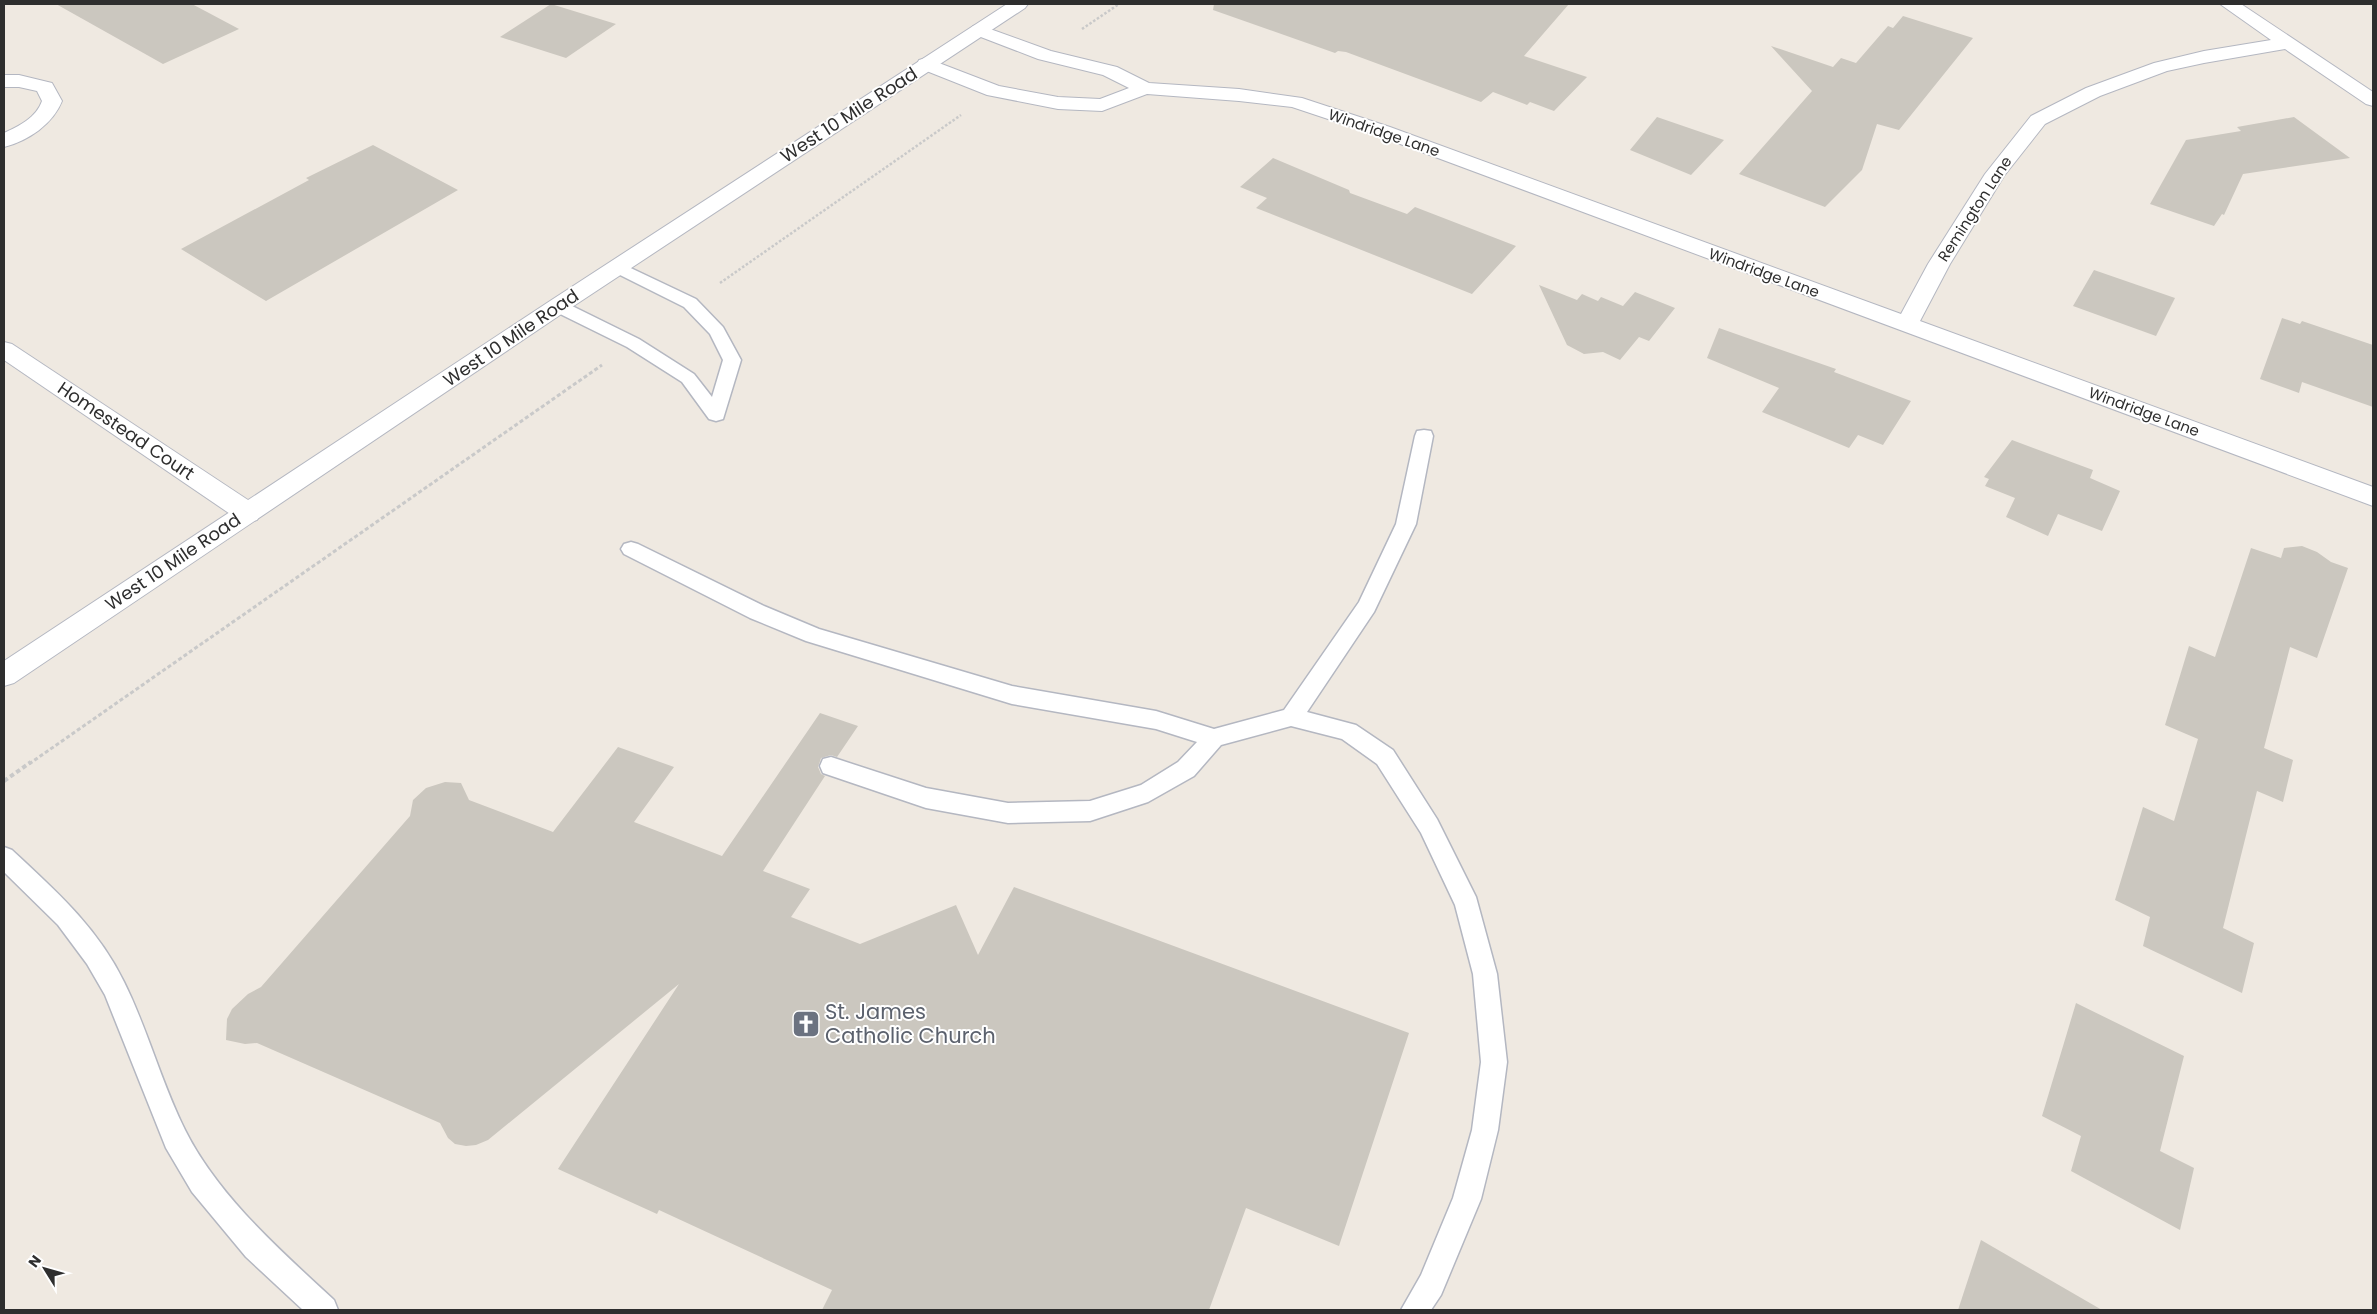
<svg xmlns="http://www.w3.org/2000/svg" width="2377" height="1314" viewBox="0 0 2377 1314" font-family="Poppins,sans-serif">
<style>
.building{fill:#cbc7bf}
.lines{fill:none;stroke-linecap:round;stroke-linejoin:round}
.service-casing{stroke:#b4b7c1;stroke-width:3}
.minor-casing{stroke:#b4b7c1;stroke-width:2}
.secondary-casing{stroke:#b4b7c1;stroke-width:2}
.path-far2{stroke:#c9c9c9;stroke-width:2.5;stroke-dasharray:2.5 2;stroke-linecap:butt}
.path-far1{stroke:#c9c9c9;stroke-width:3;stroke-dasharray:4 2.5;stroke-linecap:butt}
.path{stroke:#c9c9c9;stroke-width:4;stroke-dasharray:4.5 3;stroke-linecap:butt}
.service{fill:#fff;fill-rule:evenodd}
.minor{fill:#fff;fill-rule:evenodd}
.secondary{fill:#fff;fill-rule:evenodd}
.labels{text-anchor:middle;stroke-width:4;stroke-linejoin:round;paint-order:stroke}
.far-street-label{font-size:15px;fill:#2e2e2e;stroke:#fff}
.street-label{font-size:18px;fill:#2e2e2e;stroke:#fff}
.near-worship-label{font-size:21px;fill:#5b616d;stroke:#fff;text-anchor:start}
</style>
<rect width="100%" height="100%" fill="#efe9e1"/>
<!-- building -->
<g class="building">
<polygon points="56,4 192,4 239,29 163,64"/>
<polygon points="551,4 616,24 566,58 500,37"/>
<polygon points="1214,4 1569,4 1524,56 1587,77 1554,111 1530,102 1527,105 1493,92 1481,102 1346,52 1338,51 1335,53 1213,10"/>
<polygon points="1903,16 1973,38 1899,130 1877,124 1862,170 1825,207 1739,174 1812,91 1771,46 1833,67 1841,58 1856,63 1888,26 1893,28"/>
<polygon points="1657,117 1724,140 1691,175 1630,150"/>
<polygon points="2294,117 2350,158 2243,174 2224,215 2222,214 2214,226 2150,204 2186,140 2241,131 2237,127"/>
<polygon points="373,145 458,190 266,301 181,249 309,180 306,178"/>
<polygon points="1273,158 1349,190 1350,193 1407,214 1415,207 1516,246 1472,294 1256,208 1267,198 1240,187"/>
<polygon points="2094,270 2175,298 2156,336 2073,306"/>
<polygon points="1539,285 1577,300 1582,294 1598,301 1601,297 1623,306 1635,292 1675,308 1649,341 1639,337 1620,360 1603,352 1584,354 1567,345"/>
<polygon points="2282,318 2300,324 2302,321 2373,345 2373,407 2302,382 2299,393 2260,379"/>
<polygon points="1719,328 1836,369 1834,372 1911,401 1883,445 1858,435 1849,448 1762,412 1779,388 1707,358"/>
<polygon points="2012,440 2093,470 2090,478 2120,491 2102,531 2058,514 2048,536 2006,517 2015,498 1985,486 1989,479 1984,477"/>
<polygon points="2302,546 2317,552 2331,562 2348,568 2317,658 2290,647 2264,748 2293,760 2283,802 2257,791 2223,928 2254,943 2242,993 2143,946 2150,917 2115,900 2143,807 2174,821 2198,739 2165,725 2189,646 2215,657 2251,548 2281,558 2284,548"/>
<polygon points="820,713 858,726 837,757 831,755 821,758 818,767 821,774 825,776 763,871 810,889 791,917 860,944 956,905 978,955 1014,887 1409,1033 1339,1246 1246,1208 1209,1310 822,1310 832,1290 659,1210 657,1214 558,1169 679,984 488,1140 476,1145 466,1146 455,1144 448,1138 440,1123 257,1043 245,1044 226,1040 227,1019 232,1009 248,994 261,987 410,816 413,800 426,788 445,782 461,783 469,800 553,832 618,747 674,767 634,822 722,856"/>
<polygon points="2076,1003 2184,1056 2160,1151 2194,1168 2180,1230 2071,1171 2081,1136 2042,1116"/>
<polygon points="1981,1240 2102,1310 1958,1310"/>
</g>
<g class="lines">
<!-- service casing -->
<g class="service-casing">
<g id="service">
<polygon points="618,262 696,299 723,327 741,360 723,419 716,421 709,419 682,382 627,347 552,310 549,306 552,302 564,302 639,339 694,374 712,397 723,360 710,334 684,307 612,271 610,267 612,263"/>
<polygon points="1424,430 1431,431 1433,436 1416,524 1374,612 1307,712 1356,725 1393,750 1437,819 1476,897 1497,974 1507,1062 1498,1130 1481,1199 1441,1295 1431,1310 1401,1310 1421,1275 1453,1198 1472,1130 1481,1062 1473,974 1455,905 1421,833 1377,764 1342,739 1291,726 1221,745 1194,776 1148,802 1090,821 1008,823 926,808 823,773 820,766 823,759 831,757 926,788 1008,803 1090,801 1141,785 1178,762 1197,742 1156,729 1012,704 806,641 750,618 624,554 621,549 624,544 631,542 638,544 764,606 819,629 1012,686 1156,711 1214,729 1284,710 1359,602 1396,524 1415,436 1417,431"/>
<path d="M4,847L12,850C55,890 98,928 124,982C148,1030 161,1082 185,1130C218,1196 280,1250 334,1300L338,1310H303L246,1257L192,1192L166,1148L105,995L87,964L58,925L4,872Z"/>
</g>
</g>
<!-- minor casing -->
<g class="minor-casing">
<g id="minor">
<polygon points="2220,4 2241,4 2373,92 2373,106 2366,104 2285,49 2204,63 2167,71 2100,96 2045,124 2004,176 1950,264 1920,321 2373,487 2373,506 1376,135 1292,107 1239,101 1147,94 1102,111 1058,109 987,95 919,68 917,64 919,60 926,58 999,86 1058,97 1100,99 1129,88 1103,75 1038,59 973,34 970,30 973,26 979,25 1051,51 1117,67 1149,83 1239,89 1302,98 1390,127 1901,314 1928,264 1985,174 2031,116 2086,88 2154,63 2204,51 2271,40"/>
<path d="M4,75H19L52,83L62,101C53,124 28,141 4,147V133C19,126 36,118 42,101L37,91L19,87H4Z"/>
<polygon points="4,342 12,344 257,506 261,513 257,520 248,522 239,520 4,360"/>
</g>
</g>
<!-- secondary casing -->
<g class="secondary-casing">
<polygon id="secondary" points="1007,4 1028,4 1025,8 566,311 14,683 4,686 4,661 550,301"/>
</g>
<!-- path-far2 -->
<g class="path-far2">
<polyline points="1082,29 1119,4"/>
<polyline points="720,283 961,115"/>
</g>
<!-- path-far1 -->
<polyline class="path-far1" points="29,764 602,365"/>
<!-- path -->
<polyline class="path" points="4,781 31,762"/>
<!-- service -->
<use href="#service" class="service"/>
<!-- minor -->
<use href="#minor" class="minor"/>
<!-- secondary -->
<use href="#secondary" class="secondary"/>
</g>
<!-- icons -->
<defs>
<g id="church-square" transform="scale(1.4375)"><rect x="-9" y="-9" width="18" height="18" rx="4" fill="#6b7280" stroke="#fff"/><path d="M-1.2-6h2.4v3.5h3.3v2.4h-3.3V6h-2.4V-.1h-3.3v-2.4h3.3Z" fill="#fff"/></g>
</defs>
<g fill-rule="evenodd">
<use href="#church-square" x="806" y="1024"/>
</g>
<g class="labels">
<!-- far-street labels -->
<g class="far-street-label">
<text transform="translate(1384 133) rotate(19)" y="5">Windridge Lane</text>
<text transform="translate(1975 209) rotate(-57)" y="5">Remington Lane</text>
<text transform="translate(1764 273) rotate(20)" y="5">Windridge Lane</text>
<text transform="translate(2144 412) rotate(20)" y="5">Windridge Lane</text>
</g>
<!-- street labels -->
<g class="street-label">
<text transform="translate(849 115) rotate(-33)" y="6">West 10 Mile Road</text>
<text transform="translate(511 338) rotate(-34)" y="6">West 10 Mile Road</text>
<text transform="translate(126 431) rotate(34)" y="6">Homestead Court</text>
<text transform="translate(173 562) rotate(-34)" y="6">West 10 Mile Road</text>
</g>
<!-- near-worship labels -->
<g class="near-worship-label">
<text x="825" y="1019">St. James<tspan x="825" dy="24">Catholic Church</tspan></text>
</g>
</g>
<!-- border -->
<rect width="2377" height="1314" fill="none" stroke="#2e2e2e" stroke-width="10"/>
<!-- north arrow -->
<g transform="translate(45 1269) rotate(307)" stroke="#ffffff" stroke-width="4" paint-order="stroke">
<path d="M0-4L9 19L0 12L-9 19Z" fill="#2e2e2e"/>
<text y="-8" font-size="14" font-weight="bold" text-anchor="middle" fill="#2e2e2e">N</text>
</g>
</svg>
